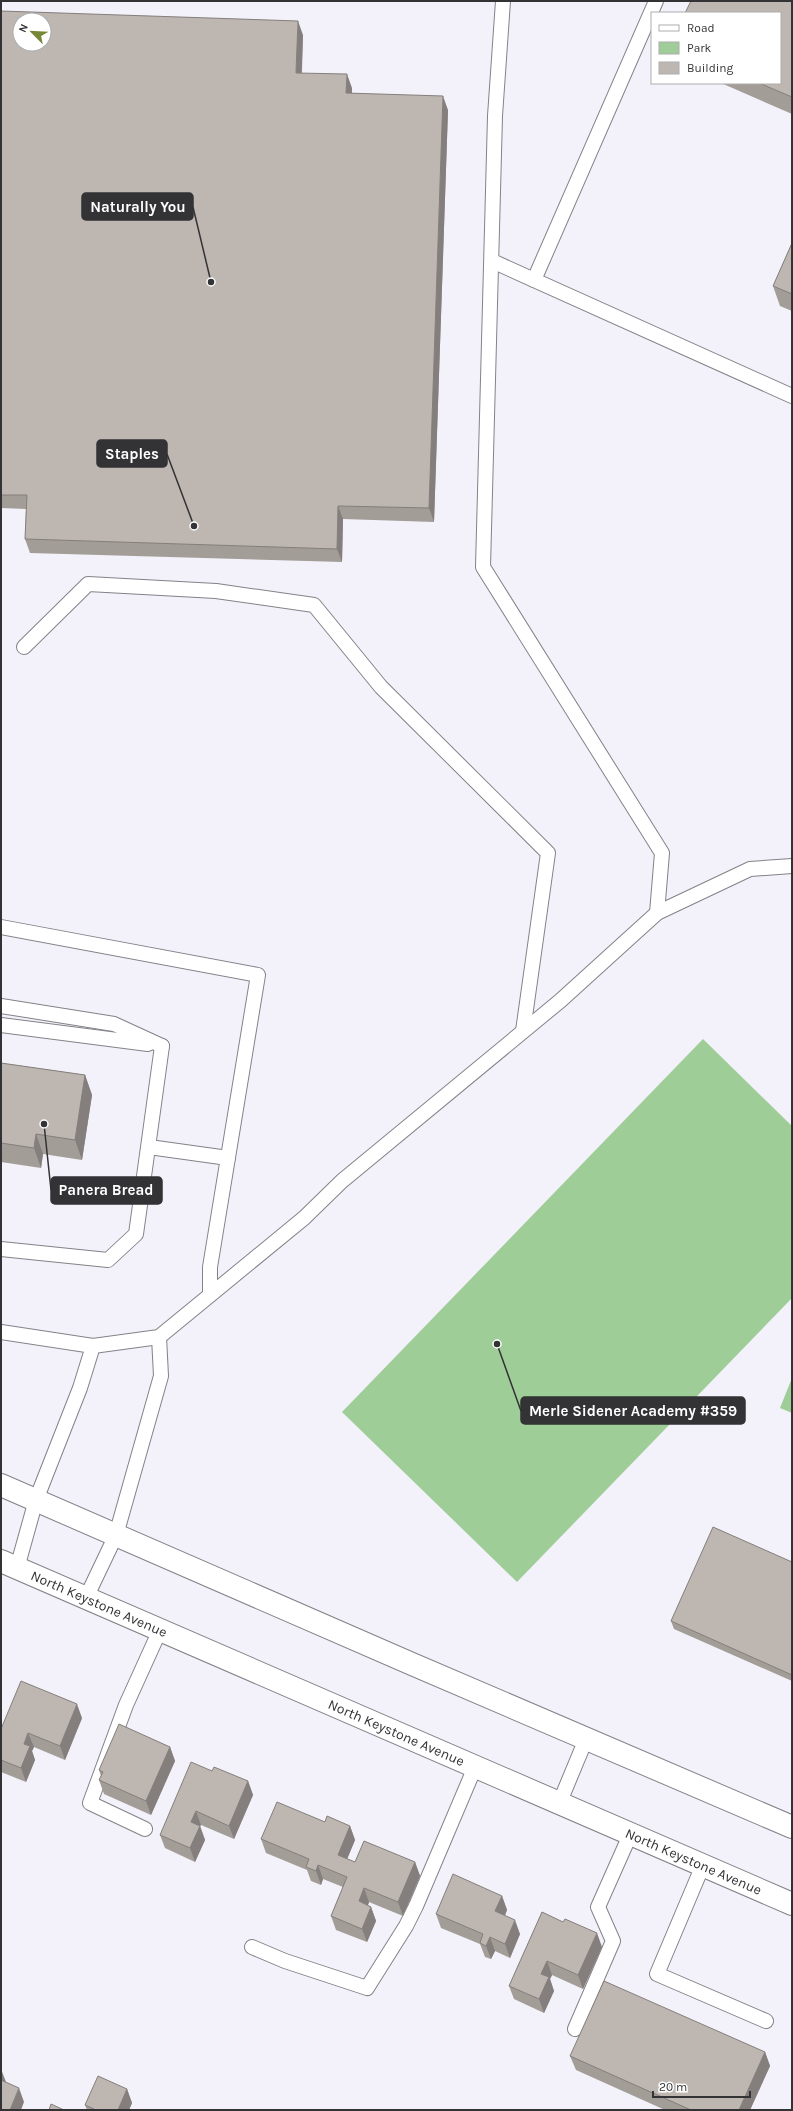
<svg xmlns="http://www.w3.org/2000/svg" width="793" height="2111" viewBox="0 0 793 2111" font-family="Karla,sans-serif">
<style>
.green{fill:#9fcd98}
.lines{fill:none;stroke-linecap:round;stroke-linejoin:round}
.lane-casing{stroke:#848289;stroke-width:16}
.primary-casing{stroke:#848289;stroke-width:24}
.lane{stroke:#fff;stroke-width:14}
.primary{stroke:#fff;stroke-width:22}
.wall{fill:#a39d98}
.shaded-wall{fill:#847f7c}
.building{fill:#bdb6b1;stroke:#847f7c;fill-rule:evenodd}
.labels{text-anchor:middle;stroke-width:3;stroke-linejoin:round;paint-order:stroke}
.street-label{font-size:14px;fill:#333235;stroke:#fff}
.leader{fill:none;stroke:#333235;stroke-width:1.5}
.callout-dot{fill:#333235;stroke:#fff;stroke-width:1.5}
.callout{fill:#333235;stroke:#333235;stroke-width:1.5}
.callout-label{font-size:15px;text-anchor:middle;font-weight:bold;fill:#fff}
</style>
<rect width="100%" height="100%" fill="#f3f1f9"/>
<!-- green -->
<g class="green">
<polygon points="703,1039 792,1126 792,1298 517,1582 342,1412"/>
<polygon points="792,1378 792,1413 780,1408"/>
</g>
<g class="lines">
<!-- lane casing -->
<g class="lane-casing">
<g id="lane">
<polyline points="503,1 495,116 483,567 662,853 657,913"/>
<polyline points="492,261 792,396"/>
<polyline points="534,280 656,1"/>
<polyline points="24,647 88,584 216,591 314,605 381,687 548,853 523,1031"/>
<polyline points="1,927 258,975 210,1267 210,1294"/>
<polyline points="1,1006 114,1024 162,1046"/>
<polyline points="1,1025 148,1044"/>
<polyline points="149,1147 228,1158"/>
<polyline points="1,1249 108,1260 136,1234 162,1046"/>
<polyline points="1,1332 93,1346 159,1337 304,1218 342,1181 560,1001 657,913 750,869 792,866"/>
<polyline points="17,1568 36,1500 80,1388 93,1346"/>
<polyline points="86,1598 116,1535 161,1376 159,1337"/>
<polyline points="559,1804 586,1739"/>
<polyline points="145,1829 90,1803 126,1705 160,1630"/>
<polyline points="703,1865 657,1974 766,2021"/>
<polyline points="252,1947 285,1961 367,1988 406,1926 416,1906 475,1767"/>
<polyline points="575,2029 613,1941 598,1907 630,1835"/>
</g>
</g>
<!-- primary casing -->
<g class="primary-casing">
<g id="primary">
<polyline points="1,1485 412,1664 792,1827"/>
<path id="s1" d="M1,1561L792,1904"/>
</g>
</g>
<!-- lane -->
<use href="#lane" class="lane"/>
<!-- primary -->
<use href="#primary" class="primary"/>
</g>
<!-- wall -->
<g class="wall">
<polygon points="792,1 792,114 721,83 780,83"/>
<polygon points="1,11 303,35 302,73 352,88 352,93 448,110 434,522 343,519 342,562 30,553 25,539 26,509 1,508"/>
<polygon points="792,243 792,311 780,306 773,286"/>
<polygon points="1,1063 85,1075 92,1095 82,1160 43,1154 41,1168 1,1162"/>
<polygon points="792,1562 792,1681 674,1629 671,1621"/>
<polygon points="82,1718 65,1760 34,1747 32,1751 35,1760 26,1782 1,1772 1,1729"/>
<polygon points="170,1747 175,1761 151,1815 104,1794 99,1780 101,1776 99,1770"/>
<polygon points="212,1771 248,1781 253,1795 234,1839 201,1825 200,1826 205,1840 195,1862 165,1848 160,1835"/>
<polygon points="325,1822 350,1826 355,1840 347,1859 355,1862 415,1862 420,1876 403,1916 369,1902 368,1905 371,1907 376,1921 367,1942 336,1930 331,1916 343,1887 323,1879 321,1885 311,1881 307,1870 266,1853 261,1839"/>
<polygon points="502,1896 507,1910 505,1916 520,1934 510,1958 495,1951 491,1959 485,1957 480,1944 441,1928 436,1914"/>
<polygon points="542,1912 602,1947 583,1989 552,1975 550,1979 554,1991 544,2013 514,1999 509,1986"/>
<polygon points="765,2052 770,2066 750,2110 665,2110 576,2070 570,2056"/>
<polygon points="127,2089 132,2103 129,2110 87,2110 85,2105"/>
</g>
<!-- shaded-wall -->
<g class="shaded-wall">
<polygon points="298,21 303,35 301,87 296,73"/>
<polygon points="347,74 352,88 351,107 346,93"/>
<polygon points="443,96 448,110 434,522 429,508"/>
<polygon points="338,506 343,519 342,562 337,549"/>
<polygon points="85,1075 92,1095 82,1160 75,1140"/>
<polygon points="36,1134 43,1154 41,1168 34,1148"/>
<polygon points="77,1704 82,1718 65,1760 60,1746"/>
<polygon points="28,1733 34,1747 32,1751 35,1760 26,1782 21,1768 24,1744"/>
<polygon points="170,1747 175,1761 151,1815 146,1801"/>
<polygon points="248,1781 253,1795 234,1839 229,1826"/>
<polygon points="196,1811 201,1825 200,1826 205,1840 195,1862 190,1848 191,1822"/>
<polygon points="350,1826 355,1840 343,1869 338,1855"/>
<polygon points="415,1862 420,1876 403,1916 398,1902"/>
<polygon points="318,1865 323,1879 321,1885 316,1871"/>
<polygon points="364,1888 369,1902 364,1915 359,1901"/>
<polygon points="502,1896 507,1910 500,1925 495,1911"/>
<polygon points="371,1907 376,1921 367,1942 362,1929"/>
<polygon points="515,1920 520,1934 510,1958 505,1944"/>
<polygon points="597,1933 602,1947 583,1989 578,1975"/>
<polygon points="490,1937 495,1951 491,1959 486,1946"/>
<polygon points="547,1961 552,1975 550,1979 554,1991 544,2013 539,1999 541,1974"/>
<polygon points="765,2052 770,2066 750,2110 739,2110"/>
<polygon points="1,2069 6,2082 2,2092 1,2091"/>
<polygon points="19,2088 24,2102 21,2110 10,2110"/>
<polygon points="127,2089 132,2103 129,2110 118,2110"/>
</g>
<!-- building -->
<g class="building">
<polygon points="691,1 792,1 792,97 759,83 780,83 780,13 685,13"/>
<path d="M1,11L298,21L296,73L347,74L346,93L443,96L429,508L338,506L337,549L25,539L27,495H1ZM20,20H44V44H20Z"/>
<polygon points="792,243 792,294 773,286"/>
<polygon points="1,1063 85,1075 75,1140 36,1134 34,1148 1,1143"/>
<polygon points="713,1527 792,1562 792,1675 671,1621"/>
<polygon points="21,1681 77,1704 60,1746 28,1733 24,1744 30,1746 21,1768 1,1760 1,1729"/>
<polygon points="119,1724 170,1747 146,1801 99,1780 103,1772 99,1770"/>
<polygon points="191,1762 212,1771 214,1767 248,1781 229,1826 196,1811 191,1822 200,1826 190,1848 160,1835"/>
<polygon points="277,1802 325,1822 327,1816 350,1826 338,1855 355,1862 364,1841 415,1862 398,1902 364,1888 359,1901 371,1907 362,1929 331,1916 347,1877 318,1865 316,1871 306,1867 309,1859 261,1839"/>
<polygon points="453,1874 502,1896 495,1911 515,1920 505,1944 490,1937 486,1946 480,1943 483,1934 436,1914"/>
<polygon points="542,1912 563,1922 565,1919 597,1933 578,1975 547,1961 541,1974 549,1977 539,1999 509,1986"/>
<polygon points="604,1981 765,2052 739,2110 691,2110 570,2056"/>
<polygon points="98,2076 127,2089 118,2110 119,2110 94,2110 94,2109 85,2105"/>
<polygon points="1,2080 19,2088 10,2110 1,2110"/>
<polygon points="51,2104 64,2110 49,2110"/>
</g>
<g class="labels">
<!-- street labels -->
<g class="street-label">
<text dy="5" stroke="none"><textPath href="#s1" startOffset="107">North Keystone Avenue</textPath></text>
<text dy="5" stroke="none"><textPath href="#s1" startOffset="431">North Keystone Avenue</textPath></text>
<text dy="5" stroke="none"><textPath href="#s1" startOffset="755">North Keystone Avenue</textPath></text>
</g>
</g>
<!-- callouts -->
<path class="leader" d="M211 282L193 207M194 526L167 454M44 1124L51 1190M497 1344L521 1411"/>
<g class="callout-dot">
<circle cx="211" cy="282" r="4"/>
<circle cx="194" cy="526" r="4"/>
<circle cx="44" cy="1124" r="4"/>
<circle cx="497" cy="1344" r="4"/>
</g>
<g class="callout">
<rect x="82" y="193" width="111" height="27" rx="4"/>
<rect x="97" y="440" width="70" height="27" rx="4"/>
<rect x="51" y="1177" width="111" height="27" rx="4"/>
<rect x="521" y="1397" width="224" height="27" rx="4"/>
</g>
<g class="callout-label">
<text x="138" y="212">Naturally You</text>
<text x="132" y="459">Staples</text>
<text x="106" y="1195">Panera Bread</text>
<text x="633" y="1416">Merle Sidener Academy #359</text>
</g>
<!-- border -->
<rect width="793" height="2111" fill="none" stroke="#333235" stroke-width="4"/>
<!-- legend -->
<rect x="651" y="12" width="130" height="72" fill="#ffffff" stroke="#adadae"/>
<rect x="659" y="25" width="20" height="6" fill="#ffffff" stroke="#adadae"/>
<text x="687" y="32" font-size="12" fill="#333235">Road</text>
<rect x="659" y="42" width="20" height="12" fill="#9fcd98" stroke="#adadae"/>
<text x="687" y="52" font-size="12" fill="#333235">Park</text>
<rect x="659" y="62" width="20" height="12" fill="#bdb6b1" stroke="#adadae"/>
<text x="687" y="72" font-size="12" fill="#333235">Building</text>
<!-- north arrow -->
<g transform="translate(32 32) rotate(294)"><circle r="19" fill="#ffffff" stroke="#adadae"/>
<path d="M0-3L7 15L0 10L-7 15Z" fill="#768838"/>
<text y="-6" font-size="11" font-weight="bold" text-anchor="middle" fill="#333235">N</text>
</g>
<!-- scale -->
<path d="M653 2091v6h97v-6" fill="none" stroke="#333235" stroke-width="2"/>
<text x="659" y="2091" font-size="12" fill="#333235" stroke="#ffffff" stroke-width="3" paint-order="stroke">20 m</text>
</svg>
